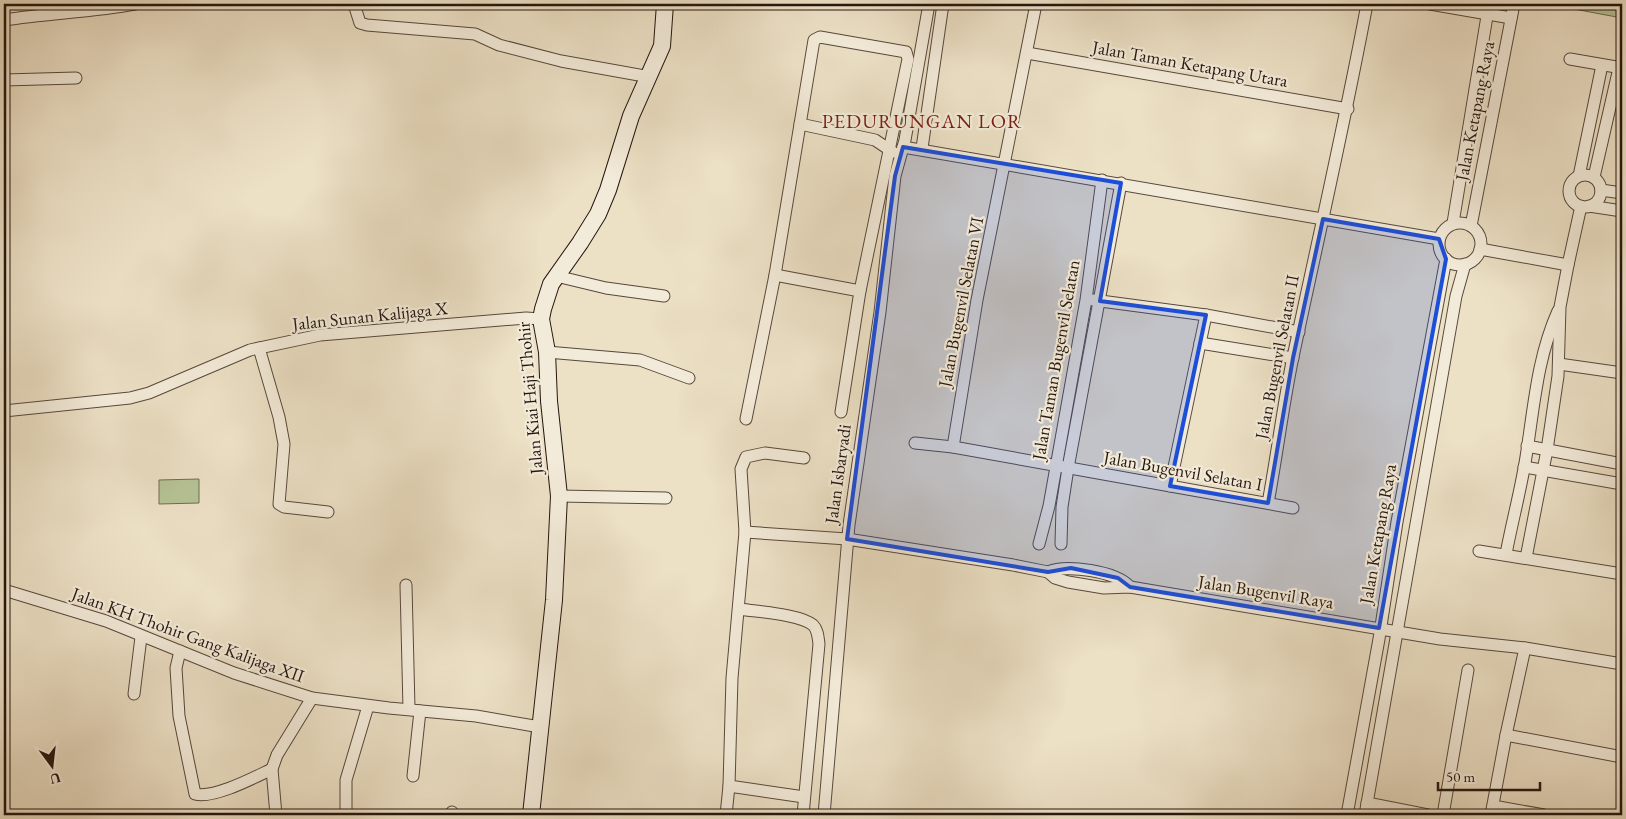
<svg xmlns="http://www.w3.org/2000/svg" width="1626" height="819" viewBox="0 0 1626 819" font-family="'EB Garamond',serif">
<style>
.green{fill:#b5c396;stroke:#6d6c53}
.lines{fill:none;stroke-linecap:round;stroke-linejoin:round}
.street-casing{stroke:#57483d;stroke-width:13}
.secondary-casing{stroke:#251610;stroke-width:18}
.street{stroke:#f3ebd9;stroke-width:11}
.secondary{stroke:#f3ebd9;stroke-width:16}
.marked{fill:#1d4ed8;fill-opacity:0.2;stroke:#1d4ed8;stroke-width:4;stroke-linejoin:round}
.labels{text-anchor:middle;stroke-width:4.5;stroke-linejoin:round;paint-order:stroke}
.street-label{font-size:18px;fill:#251610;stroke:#f3ebd9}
.quarter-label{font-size:20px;letter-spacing:1px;fill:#7a1f14;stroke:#f3ebd9}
</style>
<rect width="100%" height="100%" fill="#ece0c5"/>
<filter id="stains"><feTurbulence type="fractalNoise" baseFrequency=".004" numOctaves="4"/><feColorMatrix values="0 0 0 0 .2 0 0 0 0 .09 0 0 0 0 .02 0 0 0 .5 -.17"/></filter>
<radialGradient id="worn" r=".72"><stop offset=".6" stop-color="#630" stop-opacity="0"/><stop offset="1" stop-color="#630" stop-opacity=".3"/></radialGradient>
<!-- green -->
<g class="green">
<polygon points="1547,4 1622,4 1622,18"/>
<polygon points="199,479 199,503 159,504 159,480"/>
</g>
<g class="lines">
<!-- street casing -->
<g class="street-casing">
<g id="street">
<polyline points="354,4 360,23 367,25 475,34 499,45 561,61 650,77"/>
<polyline points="1430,4 1511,18"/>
<path d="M4,20C48,13 92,12 135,4"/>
<polyline points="1027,53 1348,109"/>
<polyline points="1570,59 1622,68"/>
<polyline points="4,80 76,78"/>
<polyline points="800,124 875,140 893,152"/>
<polyline points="903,147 1439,239"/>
<polyline points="922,148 943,4"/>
<circle cx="1585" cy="191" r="16"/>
<polyline points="1579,176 1602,65"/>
<polyline points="1594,177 1619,68"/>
<polyline points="1601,190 1622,193"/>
<polyline points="1589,206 1622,211"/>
<polyline points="1453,223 1489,4"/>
<circle cx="1460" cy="244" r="21"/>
<polyline points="1471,226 1514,4"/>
<polyline points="1480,249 1568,265 1581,206"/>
<polyline points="775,275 860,291"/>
<polyline points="556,276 606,288 664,296"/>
<polyline points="1093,300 1206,315 1299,332"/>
<polyline points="1200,343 1293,358"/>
<polyline points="259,348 279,417 284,444 279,504 284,507 328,512"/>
<polyline points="547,352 640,360 689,378"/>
<polyline points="1559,364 1622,373"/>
<polyline points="4,411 130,398 149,393 250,350 320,335 526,318 541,319"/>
<polyline points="746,419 775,275 814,40 820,37 906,52 908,59 860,291 841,412"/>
<polyline points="915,443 953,447 1293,508"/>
<polyline points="1527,446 1622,464"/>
<polyline points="953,447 977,300 1036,4"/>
<polyline points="1524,467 1622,484"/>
<polyline points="1170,486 1206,315"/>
<polyline points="559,496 666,498"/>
<path d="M1268,503C1277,455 1283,405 1293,357C1318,239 1345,122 1367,4"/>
<polyline points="745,532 847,539 1013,565 1048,572 1055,578 1068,582 1104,588 1130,587 1440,639 1525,648 1622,664"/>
<polyline points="1039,544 1049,506 1086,300 1102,180"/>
<polyline points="1061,544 1062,507 1068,468 1121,183"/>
<polyline points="1479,551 1622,574"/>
<path d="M1506,554C1512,522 1521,489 1526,457C1534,407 1537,358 1558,311"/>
<polyline points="1526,558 1547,450 1558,376 1560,307 1568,265"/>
<path d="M1048,572C1066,564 1116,571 1130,587"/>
<polyline points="406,585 409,709"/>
<polyline points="4,590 106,621 234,673 312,698 389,708 476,716 540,727"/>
<path d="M740,609C758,612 800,614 813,625C818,630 818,637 819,644L803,815"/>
<path d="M180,651L176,668L179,716L195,794C214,799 255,777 272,769"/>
<polyline points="134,694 141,637"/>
<polyline points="1506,735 1622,757"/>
<polyline points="413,776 420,711"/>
<polyline points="729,786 804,797"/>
<polyline points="1367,803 1428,815"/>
<polyline points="1493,806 1544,815"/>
<polyline points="452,812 453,815"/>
<polyline points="276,815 272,769 277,755 312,698"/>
<polyline points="346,815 346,780 368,706"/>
<polyline points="726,815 729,786 732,678 745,532 741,469 746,457 765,453 804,458"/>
<polyline points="824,815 849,525 880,312 895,176 905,140 929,4"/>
<polyline points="1347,815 1379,639 1397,522 1446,259"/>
<polyline points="1365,815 1456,296 1465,264"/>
<polyline points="1443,815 1468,670"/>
<polyline points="1491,815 1506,735 1525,648"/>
</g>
</g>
<!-- secondary casing -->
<g class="secondary-casing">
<polyline id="secondary" points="531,815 554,600 559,496 549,401 547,352 541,319 543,309 551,284 580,243 598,214 608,190 631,116 662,46 665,4"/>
</g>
<!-- street -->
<use href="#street" class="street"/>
<!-- secondary -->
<use href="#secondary" class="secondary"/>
</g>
<!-- marked area -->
<path class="marked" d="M903,147L1121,183L1100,301L1206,315L1170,486L1268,503L1293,358L1323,219L1439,239L1446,259L1379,628L1130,587L1118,578L1071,568L1048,572L847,539L895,176Z"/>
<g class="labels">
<!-- street labels -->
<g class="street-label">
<text transform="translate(1190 64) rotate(10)" y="6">Jalan Taman Ketapang Utara</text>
<text transform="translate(1475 111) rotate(-79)" y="6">Jalan Ketapang Raya</text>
<text transform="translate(961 302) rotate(-79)" y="6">Jalan Bugenvil Selatan VI</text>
<text transform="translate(370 316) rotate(-6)" y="6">Jalan Sunan Kalijaga X</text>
<text transform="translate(1277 357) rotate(-79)" y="6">Jalan Bugenvil Selatan II</text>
<text transform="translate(1056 360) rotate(-80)" y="6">Jalan Taman Bugenvil Selatan</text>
<text transform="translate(530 398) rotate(-95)" y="6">Jalan Kiai Haji Thohir</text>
<text transform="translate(1183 471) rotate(10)" y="6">Jalan Bugenvil Selatan I</text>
<text transform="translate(838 474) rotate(-82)" y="6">Jalan Isbaryadi</text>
<text transform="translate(1378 534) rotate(-80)" y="6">Jalan Ketapang Raya</text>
<text transform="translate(1266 592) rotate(9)" y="6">Jalan Bugenvil Raya</text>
<text transform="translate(188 635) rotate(20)" y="6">Jalan KH Thohir Gang Kalijaga XII</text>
</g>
<!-- quarter labels -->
<g class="quarter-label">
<text x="922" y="128">PEDURUNGAN LOR</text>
</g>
</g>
<!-- margin -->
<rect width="1626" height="819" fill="none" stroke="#ece0c5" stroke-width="20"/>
<rect x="5" y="5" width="1616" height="809" fill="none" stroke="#251610" stroke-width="2.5"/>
<rect x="10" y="10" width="1606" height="799" fill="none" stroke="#251610"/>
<!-- north arrow -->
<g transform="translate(52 766) rotate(165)" stroke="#f3ebd9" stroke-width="4" paint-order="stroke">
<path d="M0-4L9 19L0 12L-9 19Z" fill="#251610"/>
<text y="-8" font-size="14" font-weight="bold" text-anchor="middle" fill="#251610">U</text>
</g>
<!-- scale -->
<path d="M1438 782v8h102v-8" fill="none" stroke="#251610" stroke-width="2.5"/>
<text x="1446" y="782" font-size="15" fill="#251610" stroke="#f3ebd9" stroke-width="4" paint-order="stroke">50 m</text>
<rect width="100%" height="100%" filter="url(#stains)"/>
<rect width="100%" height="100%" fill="url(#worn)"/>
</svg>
